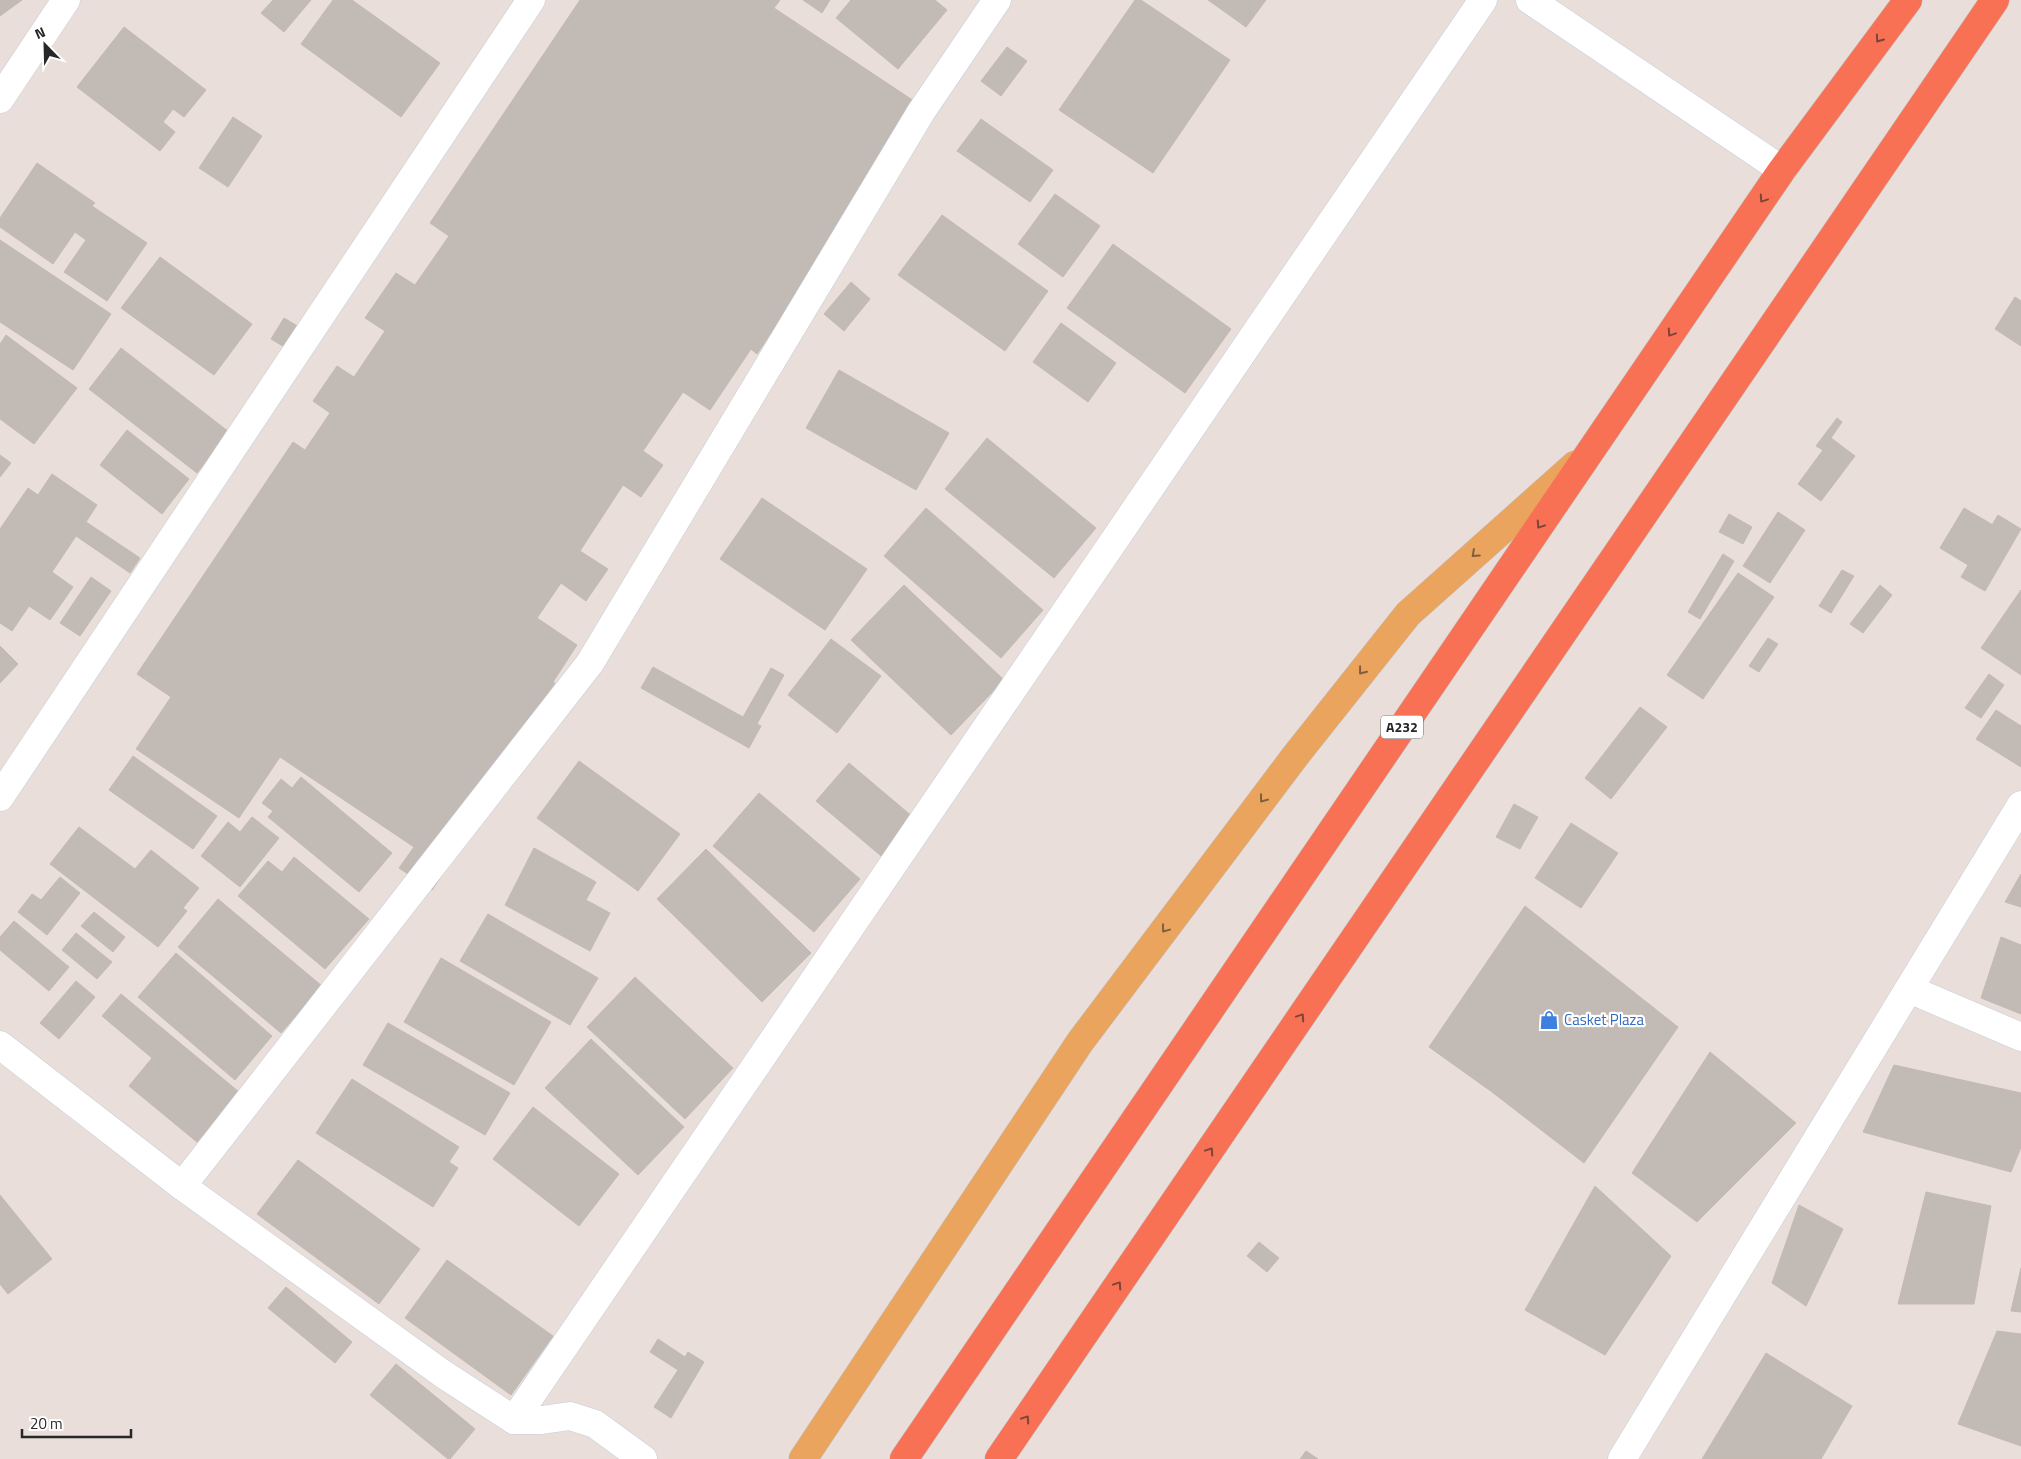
<svg xmlns="http://www.w3.org/2000/svg" width="2021" height="1459" viewBox="0 0 2021 1459" font-family="'Titillium Web',sans-serif">
<style>
.building{fill:#c2bab5;stroke:#c4bab3}
.lines{fill:none;stroke-linecap:round;stroke-linejoin:round}
.minor-casing{stroke:#c7cfd9;stroke-width:29}
.major-casing{stroke:#bebebe;stroke-width:29}
.highway-casing{stroke:#bebebe;stroke-width:29}
.minor{stroke:#fff;stroke-width:28}
.major{stroke:#eba45d;stroke-width:28}
.highway{stroke:#f87155;stroke-width:28}
.oneway{stroke:#7b4539}
.oneway2{stroke:#7f5f3f}
.labels{text-anchor:middle;stroke-width:4.5;stroke-linejoin:round;paint-order:stroke}
.shield{fill:#fff;stroke:#686868;stroke-width:1}
.shield-label{font-size:14px;font-weight:bold;fill:#272727}
.shop-label{font-size:15px;fill:#366cbe;stroke:#fff;text-anchor:start}
</style>
<rect width="100%" height="100%" fill="#e9ded9"/>
<!-- building -->
<g class="building">
<polygon points="0,0 22,0 0,16"/>
<polygon points="273,0 311,0 284,32 261,13"/>
<polygon points="333,0 352,0 440,63 401,117 301,44"/>
<polygon points="580,0 780,0 774,8 923,107 757,354 751,349 710,410 683,392 643,451 663,465 641,497 623,485 580,551 608,569 586,601 561,583 537,618 577,645 553,682 555,683 461,823 472,830 432,890 399,868 414,847 280,757 239,818 136,749 171,697 137,674 293,442 305,450 330,413 313,401 337,366 354,377 385,331 365,318 396,273 415,285 449,236 430,223"/>
<polygon points="803,0 830,0 822,13"/>
<polygon points="851,0 935,0 947,10 898,69 836,18"/>
<polygon points="1135,0 1141,0 1230,60 1153,173 1059,110"/>
<polygon points="1208,0 1266,0 1246,27"/>
<polygon points="124,27 206,90 184,117 173,109 163,122 175,132 160,151 77,87"/>
<polygon points="1007,47 1027,61 1001,96 981,81"/>
<polygon points="233,117 262,136 228,187 199,168"/>
<polygon points="981,119 1053,170 1030,202 957,151"/>
<polygon points="37,163 95,203 92,206 147,243 107,301 64,272 86,240 75,232 53,264 0,227 0,218"/>
<polygon points="1055,194 1100,226 1063,277 1018,244"/>
<polygon points="942,215 1048,291 1005,351 898,275"/>
<polygon points="0,240 111,314 73,370 0,322"/>
<polygon points="1113,244 1231,329 1185,393 1067,308"/>
<polygon points="160,257 252,324 214,375 121,308"/>
<polygon points="851,282 870,299 844,331 824,314"/>
<polygon points="2015,297 2021,301 2021,346 1995,329"/>
<polygon points="284,318 299,327 286,348 271,339"/>
<polygon points="1061,323 1116,363 1088,402 1033,362"/>
<polygon points="6,335 77,388 34,444 0,419 0,344"/>
<polygon points="121,348 229,432 197,473 89,389"/>
<polygon points="839,370 949,433 916,490 806,428"/>
<polygon points="1837,418 1842,422 1831,438 1855,456 1821,501 1798,484 1823,450 1816,446"/>
<polygon points="127,430 189,479 162,514 100,465"/>
<polygon points="987,438 1096,528 1054,578 945,489"/>
<polygon points="0,455 11,463 0,477"/>
<polygon points="52,474 97,505 86,522 140,558 130,573 76,536 52,572 73,587 50,620 29,606 12,631 0,623 0,529 28,488 38,495"/>
<polygon points="762,498 867,569 825,630 720,559"/>
<polygon points="926,508 1043,610 1001,658 884,556"/>
<polygon points="1964,508 1993,525 1968,565 1940,548"/>
<polygon points="1778,512 1805,530 1770,583 1743,566"/>
<polygon points="1729,514 1752,527 1743,544 1719,532"/>
<polygon points="1998,515 2021,529 1985,591 1961,577"/>
<polygon points="1723,554 1734,561 1700,619 1688,612"/>
<polygon points="1842,570 1854,576 1831,613 1819,606"/>
<polygon points="1738,573 1774,597 1703,699 1667,675"/>
<polygon points="91,577 111,591 80,636 60,623"/>
<polygon points="904,585 1004,680 951,735 851,640"/>
<polygon points="1880,585 1892,595 1863,633 1850,624"/>
<polygon points="2021,590 2021,675 1981,648"/>
<polygon points="1768,638 1778,644 1759,672 1749,666"/>
<polygon points="831,639 881,676 837,733 788,695"/>
<polygon points="0,646 18,664 0,683"/>
<polygon points="653,667 743,717 771,668 784,675 757,724 761,726 749,748 641,688"/>
<polygon points="1989,674 2004,685 1981,718 1965,708"/>
<polygon points="1640,707 1667,727 1611,799 1585,778"/>
<polygon points="1996,710 2021,726 2021,767 1976,739"/>
<polygon points="133,756 217,816 193,849 109,790"/>
<polygon points="579,761 680,834 638,891 537,818"/>
<polygon points="849,763 920,823 887,861 816,801"/>
<polygon points="301,777 392,853 359,892 268,817 273,811 262,803 281,779 292,788"/>
<polygon points="759,793 860,879 814,932 713,846"/>
<polygon points="1514,804 1538,817 1520,849 1496,837"/>
<polygon points="252,817 279,838 240,887 201,856 228,822 240,832"/>
<polygon points="1571,823 1618,853 1581,908 1535,878"/>
<polygon points="79,827 135,869 151,850 199,888 183,908 187,911 158,947 50,864"/>
<polygon points="534,848 596,882 586,900 610,913 590,951 505,905"/>
<polygon points="706,849 811,953 762,1002 657,899"/>
<polygon points="294,857 369,919 325,969 238,896 268,861 282,872"/>
<polygon points="2021,874 2021,907 2005,902"/>
<polygon points="60,877 80,893 47,935 18,912 32,894 41,900"/>
<polygon points="218,899 322,986 281,1033 178,947"/>
<polygon points="1525,906 1678,1027 1584,1163 1492,1092 1429,1047"/>
<polygon points="94,912 125,937 113,952 81,926"/>
<polygon points="488,914 598,978 570,1025 460,961"/>
<polygon points="14,921 69,967 49,991 0,950 0,937"/>
<polygon points="1527,931 1562,951 1540,988 1505,967"/>
<polygon points="76,933 112,962 97,979 62,950"/>
<polygon points="2001,937 2021,945 2021,1014 1981,998"/>
<polygon points="176,953 272,1036 235,1080 138,997"/>
<polygon points="441,958 551,1022 514,1085 404,1022"/>
<polygon points="635,977 733,1068 685,1119 587,1027"/>
<polygon points="76,981 95,997 59,1039 40,1023"/>
<polygon points="121,994 239,1092 197,1142 129,1086 152,1058 102,1016"/>
<polygon points="388,1023 510,1093 485,1135 363,1065"/>
<polygon points="591,1039 684,1127 638,1175 545,1088"/>
<polygon points="1710,1052 1796,1123 1697,1222 1632,1173"/>
<polygon points="1894,1065 2021,1093 2021,1147 2011,1172 1863,1132"/>
<polygon points="352,1079 459,1147 449,1162 458,1168 433,1207 316,1133"/>
<polygon points="533,1107 619,1174 579,1226 493,1159"/>
<polygon points="298,1160 420,1249 379,1304 257,1214"/>
<polygon points="1595,1186 1671,1256 1605,1355 1525,1310"/>
<polygon points="1926,1192 1991,1206 1974,1304 1898,1304"/>
<polygon points="0,1195 52,1259 8,1294 0,1284"/>
<polygon points="1799,1205 1843,1229 1806,1306 1772,1283"/>
<polygon points="1259,1242 1279,1258 1267,1272 1247,1256"/>
<polygon points="447,1260 553,1336 511,1395 405,1318"/>
<polygon points="2021,1268 2021,1312 2011,1311"/>
<polygon points="286,1287 352,1342 335,1363 268,1308"/>
<polygon points="1997,1331 2021,1334 2021,1446 1958,1424"/>
<polygon points="658,1339 685,1357 688,1352 704,1362 671,1418 654,1407 678,1370 650,1352"/>
<polygon points="1766,1353 1852,1406 1821,1459 1702,1459"/>
<polygon points="396,1364 475,1429 450,1459 448,1459 370,1395"/>
<polygon points="1306,1451 1318,1459 1300,1459"/>
</g>
<g class="lines">
<!-- minor casing -->
<g class="minor-casing">
<g id="minor">
<polyline points="1530,0 1782,170"/>
<polyline points="0,99 66,0"/>
<polyline points="0,797 531,0"/>
<polyline points="1909,989 2021,1037"/>
<polyline points="0,1045 182,1186 443,1374 514,1420 542,1420 570,1416 595,1424 643,1459"/>
<polyline points="182,1186 590,663 921,112 997,0"/>
<polyline points="514,1420 1483,0"/>
<polyline points="1622,1459 2021,805"/>
</g>
</g>
<!-- major casing -->
<g class="major-casing">
<polyline id="major" points="803,1459 1080,1042 1296,755 1408,614 1575,465"/>
</g>
<!-- highway casing -->
<g class="highway-casing">
<g id="highway">
<polyline points="904,1459 1782,170 1908,0"/>
<polyline points="999,1459 1995,0"/>
</g>
</g>
<!-- minor -->
<use href="#minor" class="minor"/>
<!-- major -->
<use href="#major" class="major"/>
<!-- highway -->
<use href="#highway" class="highway"/>
</g>
<!-- one-way arrows -->
<defs><path id="oneway-chevron" d="M-2-3.5L2.5 0L-2 3.5" fill="none" stroke-width="1.6" stroke-linecap="round" stroke-linejoin="round" transform="scale(1.25)"/></defs>
<g class="oneway">
<use href="#oneway-chevron" transform="translate(1879 39) rotate(126)"/>
<use href="#oneway-chevron" transform="translate(1763 199) rotate(124)"/>
<use href="#oneway-chevron" transform="translate(1671 333) rotate(124)"/>
<use href="#oneway-chevron" transform="translate(1540 525) rotate(124)"/>
<use href="#oneway-chevron" transform="translate(1301 1017) rotate(-56)"/>
<use href="#oneway-chevron" transform="translate(1210 1151) rotate(-56)"/>
<use href="#oneway-chevron" transform="translate(1118 1285) rotate(-56)"/>
<use href="#oneway-chevron" transform="translate(1026 1419) rotate(-56)"/>
</g>
<g class="oneway2">
<use href="#oneway-chevron" transform="translate(1475 554) rotate(138)"/>
<use href="#oneway-chevron" transform="translate(1362 671) rotate(128)"/>
<use href="#oneway-chevron" transform="translate(1263 799) rotate(127)"/>
<use href="#oneway-chevron" transform="translate(1165 929) rotate(127)"/>
</g>
<!-- icons -->
<defs>
<g id="shop-bare" transform="scale(1.5)"><path d="M-5-2.5h2.3a2.7 3.5 0 0 1 5.4 0H5L5.5 6h-11ZM-1.5-2.5h3a1.5 2.3 0 0 0-3 0Z" fill="#3f7fe0" stroke="#fff" stroke-width="2.5" paint-order="stroke"/></g>
</defs>
<g fill-rule="evenodd">
<use href="#shop-bare" x="1549" y="1020"/>
</g>
<g class="labels">
<!-- shield labels -->
<rect class="shield" x="1381" y="715.5" width="42" height="23" rx="4"/>
<g class="shield-label">
<text x="1402" y="732">A232</text>
</g>
<!-- shop labels -->
<g class="shop-label">
<text x="1564" y="1025">Casket Plaza</text>
</g>
</g>
<!-- north arrow -->
<g transform="translate(45 45) rotate(337)" stroke="#ffffff" stroke-width="4" paint-order="stroke">
<path d="M0-4L9 19L0 12L-9 19Z" fill="#272727"/>
<text y="-8" font-size="14" font-weight="bold" text-anchor="middle" fill="#272727">N</text>
</g>
<!-- scale -->
<path d="M22 1429v8h109v-8" fill="none" stroke="#272727" stroke-width="2.5"/>
<text x="30" y="1429" font-size="15" fill="#272727" stroke="#ffffff" stroke-width="4" paint-order="stroke">20 m</text>
</svg>
